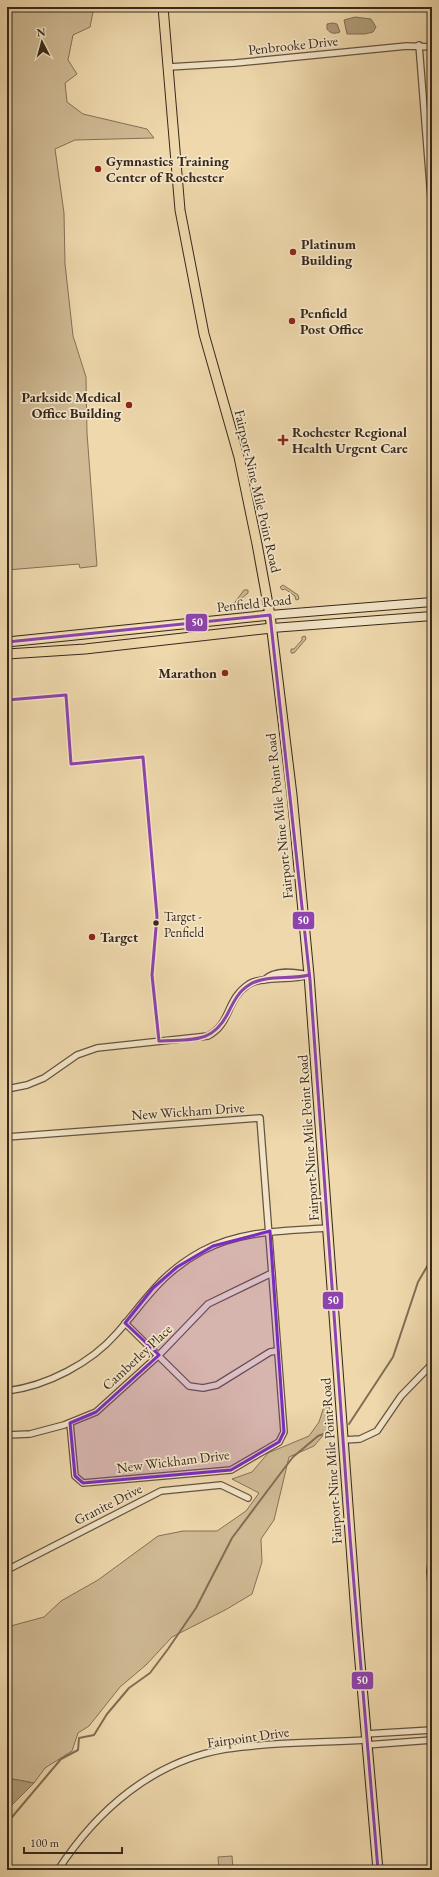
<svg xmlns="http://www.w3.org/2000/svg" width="439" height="1877" viewBox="0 0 439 1877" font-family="'EB Garamond',serif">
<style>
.green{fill:#cfba94;stroke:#837158}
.water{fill:#b09c7b;stroke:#806e55}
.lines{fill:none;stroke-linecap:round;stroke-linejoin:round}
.stream{stroke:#806e55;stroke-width:2}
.street-casing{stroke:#655441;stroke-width:8}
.secondary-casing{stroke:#37281d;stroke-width:10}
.primary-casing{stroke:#37281d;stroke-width:11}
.street{stroke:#f4e6c9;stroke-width:5.5}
.secondary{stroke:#f4e6c9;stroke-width:8}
.primary{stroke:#eed8ac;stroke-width:9}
.bus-1-casing{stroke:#f4e6c9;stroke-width:6}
.bus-1{stroke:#8e44ad;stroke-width:3}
.marked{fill:#7b2cbf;fill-opacity:0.2;stroke:#7b2cbf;stroke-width:3;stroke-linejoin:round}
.poi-dot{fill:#8f2418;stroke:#f4e6c9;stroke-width:1.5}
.bus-dot{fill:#37281d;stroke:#f4e6c9;stroke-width:1.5}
.labels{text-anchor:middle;stroke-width:3.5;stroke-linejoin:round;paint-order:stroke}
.bus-label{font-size:13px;fill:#37281d;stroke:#f4e6c9;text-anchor:start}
.street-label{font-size:14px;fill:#37281d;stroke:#f4e6c9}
.poi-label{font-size:14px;font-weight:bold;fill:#37281d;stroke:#f4e6c9;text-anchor:start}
.line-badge{stroke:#f4e6c9;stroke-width:1.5}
.badge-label{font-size:11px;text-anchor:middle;font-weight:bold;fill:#fff}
</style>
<rect width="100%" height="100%" fill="#eed8ac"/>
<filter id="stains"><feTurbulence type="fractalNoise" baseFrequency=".005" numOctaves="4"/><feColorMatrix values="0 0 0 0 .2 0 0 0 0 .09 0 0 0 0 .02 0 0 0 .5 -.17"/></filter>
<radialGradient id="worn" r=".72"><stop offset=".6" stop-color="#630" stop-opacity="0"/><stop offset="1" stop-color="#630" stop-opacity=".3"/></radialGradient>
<!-- green -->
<g class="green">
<polygon points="7,7 94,7 90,27 73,35 68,60 77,74 65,83 67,102 83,114 147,129 154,138 75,140 55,149 64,213 65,264 73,336 86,377 87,433 97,566 80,568 79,564 7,570"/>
<polygon points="283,585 298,595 299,599 296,600 295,596 285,589 282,590 280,587"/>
<path d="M244,590H248V593C241,599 240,599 237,609H234L233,605Z"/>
<polygon points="305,636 306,639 294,653 291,653 291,649 294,649 302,640 302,637"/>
<polygon points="326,1400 331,1412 332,1425 314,1446 289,1457 274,1520 261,1539 262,1562 252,1594 227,1609 172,1637 146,1665 120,1687 89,1726 78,1733 72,1751 45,1768 34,1783 7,1778 7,1627 44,1617 61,1601 98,1580 158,1536 183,1531 217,1531 246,1511 259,1493 232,1479 252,1472 268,1453 309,1436 319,1422"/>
<polygon points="232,1856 233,1870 219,1870 218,1857"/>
</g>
<!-- water -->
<g class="water">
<polygon points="355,17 371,19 376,27 373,32 365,34 347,34 344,20"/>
<path d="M333,23L337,24L340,32C334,34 331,34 327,29V24Z"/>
<polygon points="7,1778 34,1783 7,1810"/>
</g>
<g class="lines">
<!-- stream -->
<g class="stream">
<polyline points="349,1424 393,1357 418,1282 432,1258"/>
<polyline points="7,1823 61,1759 78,1750 79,1738 94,1735 107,1714 129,1688 150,1673 168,1649 196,1608 232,1538 283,1470 293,1457 318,1436 334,1430"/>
</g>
<!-- street casing -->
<g class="street-casing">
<g id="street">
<polyline points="419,45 432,211"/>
<polyline points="169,67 235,63 407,46 432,47"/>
<path d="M264,980C275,969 295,972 309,975"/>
<path d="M7,1089L27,1085L44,1078L77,1055L97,1048L208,1036C232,1023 225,1000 249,984C262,976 292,981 309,975"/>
<polyline points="7,1137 260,1118 284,1432 279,1442 231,1470 83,1483 75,1476 70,1423"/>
<polyline points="125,1323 189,1386 203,1388 217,1385 270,1352 277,1351"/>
<path d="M7,1391C47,1386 91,1363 117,1333C147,1299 160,1274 202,1251C241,1230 285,1231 328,1228"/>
<polyline points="7,1435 30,1434 64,1425 96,1412 159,1355 208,1304 272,1273"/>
<polyline points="344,1440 360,1439 377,1431 401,1396 432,1364"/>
<polyline points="432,1557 430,1571 432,1592"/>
<polyline points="7,1570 161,1491 221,1485 248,1498"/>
<polyline points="365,1734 432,1730"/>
<polyline points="366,1745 432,1740"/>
<path d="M58,1870C97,1810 153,1761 226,1749C272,1742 319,1743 366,1740"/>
</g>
</g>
<!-- secondary casing -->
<g class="secondary-casing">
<g id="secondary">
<polyline points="270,615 432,602"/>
<polyline points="272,628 432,616"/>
</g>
</g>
<!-- primary casing -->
<g class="primary-casing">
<g id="primary">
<polyline points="163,7 180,210 204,334 239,457 257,544 270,615 292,795 309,975 357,1628 378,1870"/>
<polyline points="7,642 270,615"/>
<polyline points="7,654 85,649 272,628"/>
</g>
</g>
<!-- street -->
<use href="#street" class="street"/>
<!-- secondary -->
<use href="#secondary" class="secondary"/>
<!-- primary -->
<use href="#primary" class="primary"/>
<!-- bus-1 casing -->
<g class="bus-1-casing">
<g id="bus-1">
<polyline points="7,642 270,615 310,980 350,1537 378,1870"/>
<path d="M7,700L66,695L71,764L143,757L157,916L152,975L159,1041C191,1039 213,1045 229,1011C234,1001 239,991 249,985C265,974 291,980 309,975"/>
</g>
</g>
<!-- bus-1 -->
<use href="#bus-1" class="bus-1"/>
</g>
<!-- marked area -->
<path class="marked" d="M270,1231L284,1432L279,1442L231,1470L83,1483L75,1476L70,1423L96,1412L159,1355L125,1323L153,1288L177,1267L213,1246Z"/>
<!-- markers -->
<g class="poi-dot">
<circle cx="98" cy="169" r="4"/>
<circle cx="293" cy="252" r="4"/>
<circle cx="292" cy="321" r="4"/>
<circle cx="129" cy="405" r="4"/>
<path d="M281 434h4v4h4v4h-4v4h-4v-4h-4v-4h4z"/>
<circle cx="225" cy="673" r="4"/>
<circle cx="92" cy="937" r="4"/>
</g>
<circle class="bus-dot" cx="156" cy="923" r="3.5"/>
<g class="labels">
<!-- bus labels -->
<g class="bus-label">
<text x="164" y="921">Target -<tspan x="164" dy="16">Penfield</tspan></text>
</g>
<!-- street labels -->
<g class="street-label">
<text transform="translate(293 45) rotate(-6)" y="5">Penbrooke Drive</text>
<text transform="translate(258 491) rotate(77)" y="5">Fairport-Nine Mile Point Road</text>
<text transform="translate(254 603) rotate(-6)" y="5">Penfield Road</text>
<text transform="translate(279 816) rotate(-96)" y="5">Fairport-Nine Mile Point Road</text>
<text transform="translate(188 1111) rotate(-4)" y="5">New Wickham Drive</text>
<text transform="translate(308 1138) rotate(-94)" y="5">Fairport-Nine Mile Point Road</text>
<text transform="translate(137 1357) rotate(-43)" y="5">Camberley Place</text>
<text transform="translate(173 1461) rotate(-7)" y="5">New Wickham Drive</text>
<text transform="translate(331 1461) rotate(-94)" y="5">Fairport-Nine Mile Point Road</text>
<text transform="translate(108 1504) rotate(-27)" y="5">Granite Drive</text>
<text transform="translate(248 1737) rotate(-8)" y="5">Fairpoint Drive</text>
</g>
<!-- poi labels -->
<g class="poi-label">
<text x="106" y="166">Gymnastics Training<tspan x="106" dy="16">Center of Rochester</tspan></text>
<text x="301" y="249">Platinum<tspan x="301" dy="16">Building</tspan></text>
<text x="300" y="318">Penfield<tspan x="300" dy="16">Post Office</tspan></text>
<text x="121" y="402" text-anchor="end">Parkside Medical<tspan x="121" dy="16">Office Building</tspan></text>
<text x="292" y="437">Rochester Regional<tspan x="292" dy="16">Health Urgent Care</tspan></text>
<text x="217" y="678" text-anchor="end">Marathon</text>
<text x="100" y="942">Target</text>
</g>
</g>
<g class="line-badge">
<rect x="185" y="613" width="23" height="19" rx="4" fill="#8e44ad"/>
<rect x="292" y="911" width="23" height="19" rx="4" fill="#8e44ad"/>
<rect x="322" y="1291" width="22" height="19" rx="4" fill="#8e44ad"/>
<rect x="351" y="1671" width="23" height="19" rx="4" fill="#8e44ad"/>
</g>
<g class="badge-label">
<text x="197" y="626">50</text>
<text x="303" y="924">50</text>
<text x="333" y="1304">50</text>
<text x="362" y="1684">50</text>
</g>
<!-- margin -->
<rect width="439" height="1877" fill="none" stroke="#eed8ac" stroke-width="24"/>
<rect x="8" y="8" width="423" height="1861" fill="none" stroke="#37281d" stroke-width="2"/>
<rect x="12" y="12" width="415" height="1853" fill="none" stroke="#37281d"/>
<!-- north arrow -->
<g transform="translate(42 42) rotate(354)" stroke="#f4e6c9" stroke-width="3" paint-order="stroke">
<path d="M0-3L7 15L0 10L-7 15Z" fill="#37281d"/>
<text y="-6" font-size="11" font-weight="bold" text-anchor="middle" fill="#37281d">N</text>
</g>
<!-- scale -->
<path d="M24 1847v6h98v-6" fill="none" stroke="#37281d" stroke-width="2"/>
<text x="30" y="1847" font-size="12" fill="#37281d" stroke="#f4e6c9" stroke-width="3" paint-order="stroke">100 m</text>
<rect width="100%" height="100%" filter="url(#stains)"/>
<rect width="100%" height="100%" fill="url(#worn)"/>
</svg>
